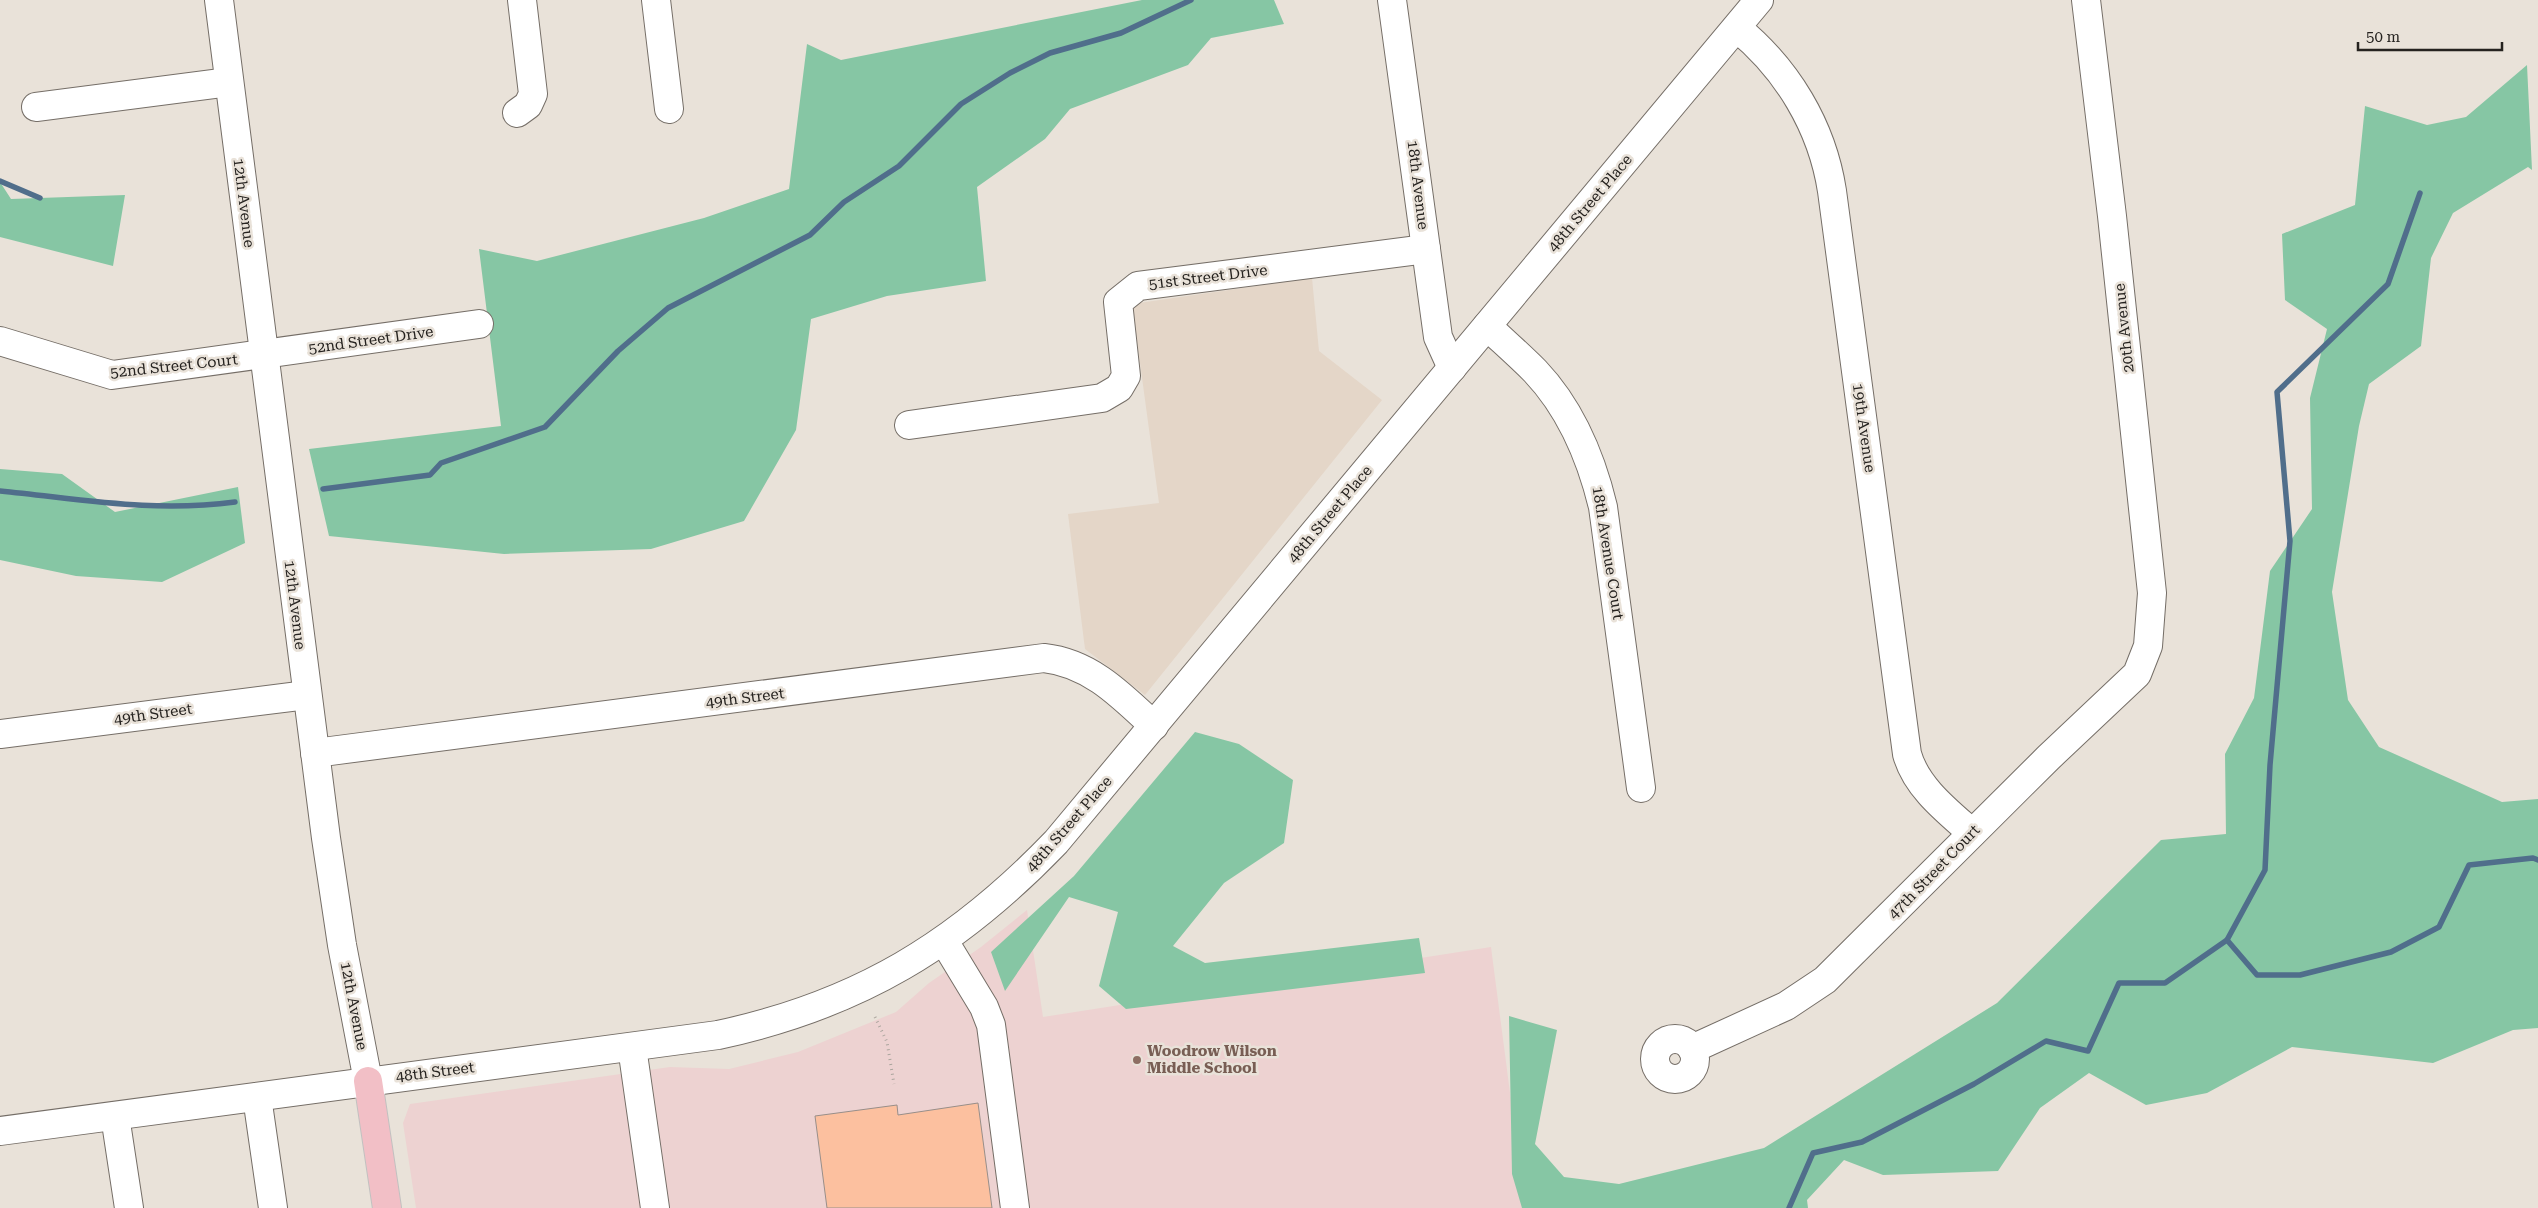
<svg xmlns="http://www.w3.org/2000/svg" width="2538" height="1208" viewBox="0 0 2538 1208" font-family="'Roboto Serif',serif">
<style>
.built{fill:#e4d6c8}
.education{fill:#edd2d1}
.forest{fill:#86c6a4}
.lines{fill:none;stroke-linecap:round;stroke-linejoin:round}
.stream{stroke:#506e8b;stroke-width:5.5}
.building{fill:#fcc09f;stroke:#988e89}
.minor-casing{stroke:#756e67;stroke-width:30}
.major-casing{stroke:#c2c1c0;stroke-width:30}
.path{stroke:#aba59e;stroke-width:3;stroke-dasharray:1 4;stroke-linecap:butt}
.minor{stroke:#fff;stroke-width:28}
.major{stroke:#f2bfc6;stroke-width:28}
.education-dot{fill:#8d6e63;stroke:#e9e2d9;stroke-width:2}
.labels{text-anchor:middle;stroke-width:5;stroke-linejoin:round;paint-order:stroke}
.street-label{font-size:15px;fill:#25221f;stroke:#e9e2d9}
.education-label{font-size:15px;font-weight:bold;fill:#785e54;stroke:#e9e2d9;text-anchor:start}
</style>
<rect width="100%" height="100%" fill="#e9e2d9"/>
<!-- built -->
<polygon class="built" points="1312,278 1319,351 1382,400 1145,695 1085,649 1068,514 1159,503 1132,304"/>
<!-- education -->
<polygon class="education" points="1027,910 1043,1017 1491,947 1525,1208 416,1208 403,1123 410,1104 670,1067 729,1069 798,1052 896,1012 929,983 981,947"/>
<!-- forest -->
<g class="forest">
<polygon points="1142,0 1274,0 1284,24 1211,38 1188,65 1070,109 1045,139 977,187 986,281 887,296 811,319 796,430 744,521 651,549 504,554 329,536 309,449 501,426 479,249 537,261 704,218 789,189 807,44 841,60"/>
<polygon points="2527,65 2532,170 2528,167 2453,213 2431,258 2421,346 2369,384 2359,426 2332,592 2348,700 2379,747 2502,802 2538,799 2538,1028 2513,1030 2433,1063 2292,1047 2207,1093 2146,1105 2089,1073 2040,1108 1998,1171 1883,1175 1844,1160 1807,1200 1808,1208 1522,1208 1512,1174 1509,1016 1557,1030 1535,1144 1564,1177 1619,1184 1764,1148 1997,1003 2161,840 2226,834 2225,754 2254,698 2270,571 2312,509 2310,398 2327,329 2285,300 2282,234 2355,205 2365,106 2427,125 2466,117"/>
<polygon points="0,182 11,199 125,195 113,266 0,237"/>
<polygon points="0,469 62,474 115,512 238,487 245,543 162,582 76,576 0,560"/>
<polygon points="1195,732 1239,744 1293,780 1284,843 1224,883 1173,946 1205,963 1419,938 1425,973 1126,1009 1099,986 1118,912 1069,897 1005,991 991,952 1074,876"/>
</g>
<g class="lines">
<!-- stream -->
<g class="stream">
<polyline points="0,181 40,198"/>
<polyline points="323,489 430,475 441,463 545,427 618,351 668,308 810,235 844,202 899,166 961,104 1010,73 1050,53 1121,33 1191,0"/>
<path d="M0,491C82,499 152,513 235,502"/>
<polyline points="2227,940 2257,975 2300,975 2391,952 2439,927 2469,865 2533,858 2538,860"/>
<polyline points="1789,1208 1813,1153 1862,1142 1974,1084 2046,1041 2088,1051 2119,983 2165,983 2227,940 2265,870 2270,765 2290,541 2277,392 2388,284 2420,193"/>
</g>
</g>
<!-- building -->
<polygon class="building" points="978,1103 992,1208 827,1208 815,1116 897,1105 898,1115"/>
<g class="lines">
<!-- minor casing -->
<g class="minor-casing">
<g id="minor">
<polyline points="219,0 326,838 342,945 368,1081"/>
<polyline points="656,0 669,109"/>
<polyline points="1392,0 1438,337 1452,368"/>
<path d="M1737,28C1787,69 1822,126 1832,191L1907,754C1916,787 1947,811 1972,833"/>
<polyline points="36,107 229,82"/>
<polyline points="517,113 528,105 533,94 522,0"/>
<path d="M1487,326C1503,341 1519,355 1535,371C1571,409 1591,457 1603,507L1641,788"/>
<polyline points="0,341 112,375 479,324"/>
<polyline points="909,425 1102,398 1119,388 1126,376 1118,302 1138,286 1426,249"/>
<polyline points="0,734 307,695"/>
<path d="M315,753L1044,658C1090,663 1121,695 1154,726"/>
<polyline points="944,941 984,1007 991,1025 1015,1208"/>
<circle cx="1675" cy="1059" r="20"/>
<polyline points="632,1047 655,1208"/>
<polyline points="1692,1049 1786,1006 1825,980 2048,758 2137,674 2148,646 2152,593 2112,216 2086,0"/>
<polyline points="257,1097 273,1208"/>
<polyline points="115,1116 129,1208"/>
<path d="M0,1131L718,1035C858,1005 957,945 1056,842L1759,0"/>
</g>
</g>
<!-- major casing -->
<g class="major-casing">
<polyline id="major" points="368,1081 387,1208"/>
</g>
<!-- path -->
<polyline class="path" points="875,1017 887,1042 894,1084"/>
<!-- minor -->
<use href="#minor" class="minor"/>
<!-- major -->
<use href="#major" class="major"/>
</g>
<!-- markers -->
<circle class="education-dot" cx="1137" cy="1060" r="5"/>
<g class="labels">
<!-- street labels -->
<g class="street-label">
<text transform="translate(1418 185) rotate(83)" y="5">18th Avenue</text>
<text transform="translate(244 203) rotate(83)" y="5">12th Avenue</text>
<text transform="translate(1590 203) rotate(-50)" y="5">48th Street Place</text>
<text transform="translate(1208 277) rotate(-7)" y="5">51st Street Drive</text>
<text transform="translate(2124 328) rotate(-96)" y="5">20th Avenue</text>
<text transform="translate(371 340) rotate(-8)" y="5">52nd Street Drive</text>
<text transform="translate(174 366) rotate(-6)" y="5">52nd Street Court</text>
<text transform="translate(1864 428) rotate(82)" y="5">19th Avenue</text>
<text transform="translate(1330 514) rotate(-50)" y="5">48th Street Place</text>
<text transform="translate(1608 553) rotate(81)" y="5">18th Avenue Court</text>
<text transform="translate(295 605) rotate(83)" y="5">12th Avenue</text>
<text transform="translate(745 698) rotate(-7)" y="5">49th Street</text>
<text transform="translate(153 714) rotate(-8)" y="5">49th Street</text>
<text transform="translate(1069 824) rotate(-49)" y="5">48th Street Place</text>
<text transform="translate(1934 872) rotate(-46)" y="5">47th Street Court</text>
<text transform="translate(354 1006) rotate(79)" y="5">12th Avenue</text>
<text transform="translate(435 1072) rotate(-7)" y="5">48th Street</text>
</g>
<!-- education labels -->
<g class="education-label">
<text x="1147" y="1056">Woodrow Wilson<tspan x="1147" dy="17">Middle School</tspan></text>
</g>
</g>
<!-- scale -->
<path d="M2358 42v8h144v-8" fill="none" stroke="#25221f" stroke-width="2.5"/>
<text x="2366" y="42" font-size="15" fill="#25221f" stroke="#e9e2d9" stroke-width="4" paint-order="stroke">50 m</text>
</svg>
